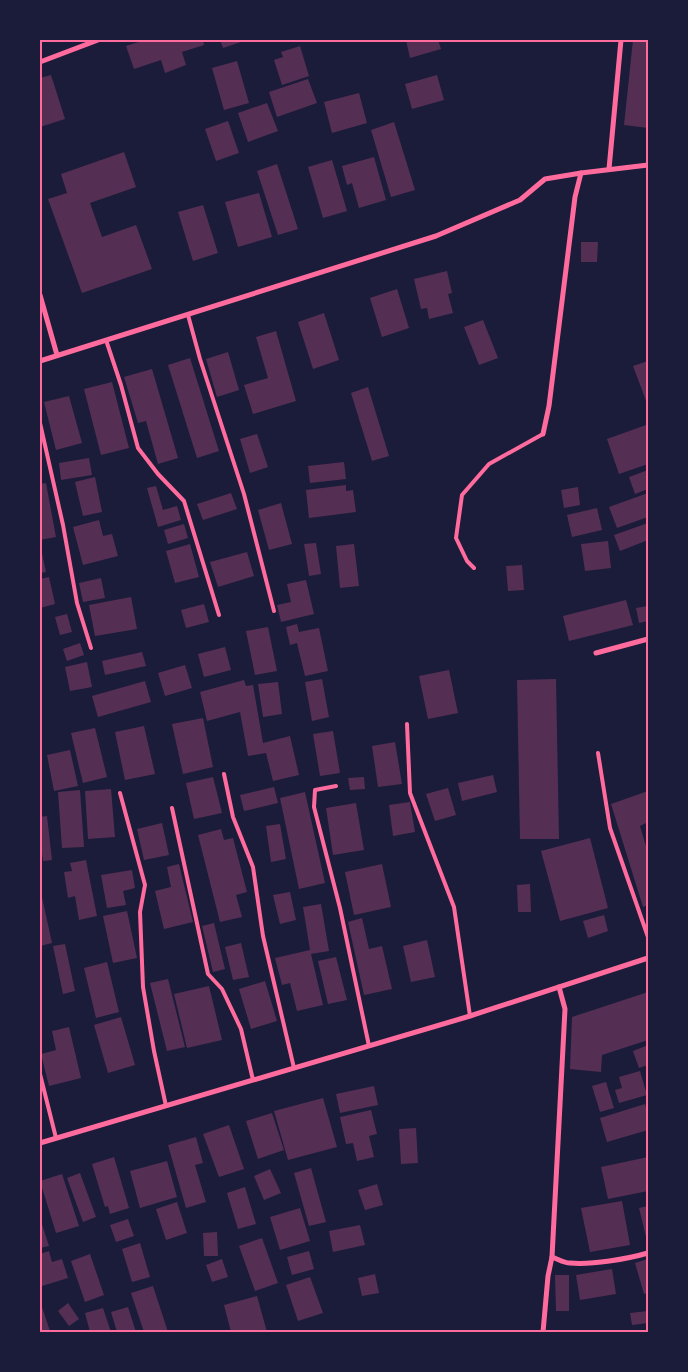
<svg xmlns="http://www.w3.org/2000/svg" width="688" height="1372" viewBox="0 0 688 1372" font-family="'DM Sans',sans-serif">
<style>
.building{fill:#542f53}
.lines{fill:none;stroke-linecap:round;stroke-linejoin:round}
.service{stroke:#ff6b9d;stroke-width:4}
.minor{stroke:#ff6b9d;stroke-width:5}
.neatline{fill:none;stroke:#ff6b9d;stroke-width:2}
</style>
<rect width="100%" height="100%" fill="#1b1b3a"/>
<!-- building -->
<g class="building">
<polygon points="145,40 203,40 204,45 182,52 186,65 165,73 161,60 134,69 126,46"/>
<polygon points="220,40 247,40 223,48"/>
<polygon points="406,40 438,40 441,49 410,58"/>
<polygon points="633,40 648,40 648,128 624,125"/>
<polygon points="300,46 309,76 282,85 274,60 283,57 281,52"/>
<polygon points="237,61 249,103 224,110 212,68"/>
<polygon points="51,75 65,119 40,127 40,78"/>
<polygon points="437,75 444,100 412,109 405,84"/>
<polygon points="308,79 317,103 277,117 269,92"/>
<polygon points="359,93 367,123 332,133 324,102"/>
<polygon points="267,103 278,131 248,142 238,113"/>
<polygon points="228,121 239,153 216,161 205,129"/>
<polygon points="394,122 415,190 391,197 371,130"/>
<polygon points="124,152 136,187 90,203 102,237 136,225 152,269 82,293 48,199 67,193 61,174"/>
<polygon points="374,157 386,200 359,208 352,183 347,185 342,166"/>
<polygon points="332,160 347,211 323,218 308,167"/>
<polygon points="277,164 298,229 278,235 257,171"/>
<polygon points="259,193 272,237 238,247 225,202"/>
<polygon points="203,205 218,253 193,261 178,212"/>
<polygon points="581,242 598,242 597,262 581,262"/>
<polygon points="447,271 452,293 448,294 453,313 429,319 427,308 421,309 414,279"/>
<polygon points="397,289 409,328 382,337 370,298"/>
<polygon points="324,313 339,360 313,369 298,322"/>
<polygon points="483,320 498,358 479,365 464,327"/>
<polygon points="276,331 296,401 253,414 244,385 268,378 256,337"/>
<polygon points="228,352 239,390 217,397 206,359"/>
<polygon points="190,358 219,451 197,458 168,365"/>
<polygon points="648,361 648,406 633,366"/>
<polygon points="152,369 178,458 158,464 146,421 138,423 124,377"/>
<polygon points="112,382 129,448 101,455 84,389"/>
<polygon points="368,387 389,456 372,461 351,393"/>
<polygon points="69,396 82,443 56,450 44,402"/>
<polygon points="646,425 648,432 648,464 619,474 607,439"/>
<polygon points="257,434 268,467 250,473 240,439"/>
<polygon points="89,458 92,475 61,480 59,463"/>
<polygon points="344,462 346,479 310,483 308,466"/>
<polygon points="648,470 648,489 635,494 629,477"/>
<polygon points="95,477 102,512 83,516 75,482"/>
<polygon points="46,483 56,537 40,540 40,484"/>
<polygon points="346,485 346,491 353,490 356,512 309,518 306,490"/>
<polygon points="156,486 163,510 177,506 181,520 158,527 147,488"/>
<polygon points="578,487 580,505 564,508 561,490"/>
<polygon points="231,493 237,509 203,520 197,504"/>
<polygon points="648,493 648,517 617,528 609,507"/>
<polygon points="281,503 292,544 269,550 258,510"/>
<polygon points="597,508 602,530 572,537 567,515"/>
<polygon points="99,520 103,536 112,534 118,556 83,565 73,527"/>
<polygon points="648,523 648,540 620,551 614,535"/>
<polygon points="184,524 188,538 168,544 164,530"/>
<polygon points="608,541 611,568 585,571 581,544"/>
<polygon points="316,543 321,574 309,576 304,544"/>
<polygon points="40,544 46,572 40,573"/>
<polygon points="190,544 199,577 175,583 166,551"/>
<polygon points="354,544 359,586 340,588 336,546"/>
<polygon points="247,552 254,576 218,587 210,562"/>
<polygon points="522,565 524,590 508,591 506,566"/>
<polygon points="49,577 55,604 40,608 40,579"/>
<polygon points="101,578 105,598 83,602 79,583"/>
<polygon points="306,580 314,614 281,622 277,605 291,602 287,584"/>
<polygon points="131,597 137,629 95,636 89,605"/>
<polygon points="626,600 633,625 569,641 563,616"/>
<polygon points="204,604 209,622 186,628 181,610"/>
<polygon points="648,606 648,621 639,623 636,608"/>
<polygon points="67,614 72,632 60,635 55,617"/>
<polygon points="297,624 299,632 319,628 328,671 305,676 297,643 290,645 286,627"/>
<polygon points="268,627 277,671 255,675 246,631"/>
<polygon points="80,643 84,655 67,661 63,649"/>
<polygon points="225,647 231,670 204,677 198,654"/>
<polygon points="142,652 146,666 105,675 102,661"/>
<polygon points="87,662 92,687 70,691 65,667"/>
<polygon points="185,665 192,688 165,696 158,673"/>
<polygon points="449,670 458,713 428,719 419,676"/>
<polygon points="322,679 329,717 312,721 305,682"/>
<polygon points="556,679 559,839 520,839 517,680"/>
<polygon points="244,680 246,686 253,685 263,743 290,736 299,775 273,781 266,753 248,756 240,712 207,721 200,692"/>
<polygon points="145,681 151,702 98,717 92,696"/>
<polygon points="278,682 282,714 263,717 258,684"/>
<polygon points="203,718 213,767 183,774 172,724"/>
<polygon points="144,726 155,774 125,780 115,732"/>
<polygon points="95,728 107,777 83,783 71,733"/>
<polygon points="333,731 340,773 320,776 313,734"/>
<polygon points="395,742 402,784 378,787 372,746"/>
<polygon points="70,750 78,786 54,791 47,755"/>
<polygon points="493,775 497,792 462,801 458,783"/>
<polygon points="213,777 222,813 194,819 186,783"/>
<polygon points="364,777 365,789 350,790 348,778"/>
<polygon points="274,787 278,803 244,811 240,795"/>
<polygon points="448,788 456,815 435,821 426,794"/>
<polygon points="111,789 115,837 88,839 85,791"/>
<polygon points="80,790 84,847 62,848 58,792"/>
<polygon points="648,791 648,822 640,826 648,853 648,905 643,907 611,804"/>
<polygon points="305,792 325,883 299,889 280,798"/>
<polygon points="410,802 415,832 393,836 389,805"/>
<polygon points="356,803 364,850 333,855 326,808"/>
<polygon points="47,816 52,860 43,861 40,838 40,817"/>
<polygon points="162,823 169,855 144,860 137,829"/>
<polygon points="280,824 286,859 271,862 266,826"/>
<polygon points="221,829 224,840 233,838 247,892 236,895 242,917 220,922 198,835"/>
<polygon points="590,838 608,908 560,921 541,851"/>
<polygon points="86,860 97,916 79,920 75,896 68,898 64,872 72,871 70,863"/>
<polygon points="179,864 193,922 164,929 155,891 171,887 167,867"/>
<polygon points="382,864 391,907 354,915 345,872"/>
<polygon points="132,870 135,888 123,891 126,905 107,908 101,875"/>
<polygon points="530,884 531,912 518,912 517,885"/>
<polygon points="40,888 52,943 40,946"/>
<polygon points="290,892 296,920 280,924 273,895"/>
<polygon points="321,904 329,951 311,954 323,1005 297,1011 290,983 282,985 275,958 310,950 303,907"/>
<polygon points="127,911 137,958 113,963 103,916"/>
<polygon points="604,915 608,931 588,938 583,921"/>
<polygon points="362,918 369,949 382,946 392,989 364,995 348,922"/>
<polygon points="214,923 225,969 213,972 202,926"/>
<polygon points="427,940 435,977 411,982 403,946"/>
<polygon points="241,943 249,977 233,980 225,947"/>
<polygon points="65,944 75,991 63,994 53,946"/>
<polygon points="336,957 347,1000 328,1004 318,961"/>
<polygon points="107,962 119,1012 96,1018 84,968"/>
<polygon points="168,979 185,1047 167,1051 150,983"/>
<polygon points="265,981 277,1021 251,1029 239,989"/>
<polygon points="209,986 222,1040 187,1048 174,994"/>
<polygon points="648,992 648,1040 602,1055 601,1072 570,1069 572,1017"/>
<polygon points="121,1017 135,1065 108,1073 94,1025"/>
<polygon points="69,1027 81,1078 49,1086 41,1054 56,1050 52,1031"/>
<polygon points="648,1045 648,1065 639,1068 633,1051"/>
<polygon points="640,1071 647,1095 619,1103 615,1090 622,1088 619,1077"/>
<polygon points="606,1082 614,1108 600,1112 592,1086"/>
<polygon points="374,1086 378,1105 340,1113 336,1094"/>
<polygon points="323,1098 337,1147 288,1160 274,1111"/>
<polygon points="645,1104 648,1115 648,1130 607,1142 600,1118"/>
<polygon points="371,1110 377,1134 369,1136 374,1157 357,1161 353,1143 346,1144 340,1117"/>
<polygon points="272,1113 284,1150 258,1159 246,1121"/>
<polygon points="229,1125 244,1169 219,1177 203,1134"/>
<polygon points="416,1128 418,1163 401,1164 399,1129"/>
<polygon points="196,1137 203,1163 195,1165 206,1202 186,1208 168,1145"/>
<polygon points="114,1157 129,1208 110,1214 108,1206 105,1207 92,1164"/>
<polygon points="648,1157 648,1191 608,1199 601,1167"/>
<polygon points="167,1161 177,1197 140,1208 130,1171"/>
<polygon points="311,1168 326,1222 309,1226 294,1173"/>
<polygon points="270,1169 281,1193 264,1200 254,1176"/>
<polygon points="80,1173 96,1217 83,1222 67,1178"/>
<polygon points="62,1174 79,1226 56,1233 40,1181"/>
<polygon points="377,1184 383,1205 365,1210 358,1190"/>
<polygon points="245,1187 256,1224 238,1229 227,1193"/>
<polygon points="622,1201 630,1245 590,1252 581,1208"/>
<polygon points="177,1202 187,1233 166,1240 156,1209"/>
<polygon points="648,1206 648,1241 647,1241 639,1208"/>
<polygon points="300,1208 310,1241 280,1250 270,1217"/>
<polygon points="40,1218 49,1246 40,1248"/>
<polygon points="128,1219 134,1236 116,1242 110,1225"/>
<polygon points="360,1225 365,1245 333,1252 329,1231"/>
<polygon points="217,1232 218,1256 204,1256 203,1233"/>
<polygon points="262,1238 278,1283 255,1291 239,1246"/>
<polygon points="140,1243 150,1277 132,1282 122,1249"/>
<polygon points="49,1251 52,1262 62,1259 68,1278 42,1286 40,1281 40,1254"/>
<polygon points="309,1251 314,1269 292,1275 287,1257"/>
<polygon points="90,1254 104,1295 85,1302 71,1261"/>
<polygon points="222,1259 228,1277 212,1282 206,1265"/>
<polygon points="648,1259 648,1293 644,1294 635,1263"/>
<polygon points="612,1269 616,1294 580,1300 576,1275"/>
<polygon points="375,1274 379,1293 362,1296 358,1278"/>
<polygon points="555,1275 569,1275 569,1311 556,1311"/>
<polygon points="310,1277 323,1313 298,1321 286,1285"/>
<polygon points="153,1286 168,1332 144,1332 131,1293"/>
<polygon points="257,1296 267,1332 231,1332 224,1305"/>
<polygon points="40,1301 50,1331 46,1332 40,1332"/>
<polygon points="68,1303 79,1319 69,1326 58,1311"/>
<polygon points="128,1307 136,1332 117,1332 111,1312"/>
<polygon points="103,1308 111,1332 90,1332 85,1313"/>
<polygon points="648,1311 648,1323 632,1325 630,1313"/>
</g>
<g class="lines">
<!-- service -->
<g class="service">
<polyline points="188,315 200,359 244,494 274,611"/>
<polyline points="106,340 121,385 138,448 158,474 184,501 219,615"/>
<polyline points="40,423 63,525 77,603 91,648"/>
<polyline points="474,568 467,561 456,538 462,495 489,464 543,434"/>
<polyline points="407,724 410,793 454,907 470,1016"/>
<polyline points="598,753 610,828 648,937"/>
<polyline points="224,774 233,817 253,867 263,936 294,1068"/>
<polyline points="336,786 315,790 314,807 340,908 369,1046"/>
<polyline points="120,793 145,885 140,912 143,987 154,1051 166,1106"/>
<polyline points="172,808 208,974 222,989 241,1029 253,1080"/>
<polyline points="40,1074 56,1138"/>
</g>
<!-- minor -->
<g class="minor">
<polyline points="40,62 98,40"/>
<polyline points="609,169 621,40"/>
<polyline points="40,295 57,355"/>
<polyline points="40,361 436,236 520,200 545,179 581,173 648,165"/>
<polyline points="543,434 549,406 575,197 581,173"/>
<polyline points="596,653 648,639"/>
<polyline points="40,1143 470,1016 648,958"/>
<path d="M552,1257C558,1259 564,1263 570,1263C592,1265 627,1259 648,1253"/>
<polyline points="543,1332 548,1276 552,1257 565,1009 559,987"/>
</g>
</g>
<!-- border -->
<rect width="688" height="1372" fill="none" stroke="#1b1b3a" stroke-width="82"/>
<rect x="41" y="41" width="606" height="1290" class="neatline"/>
</svg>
